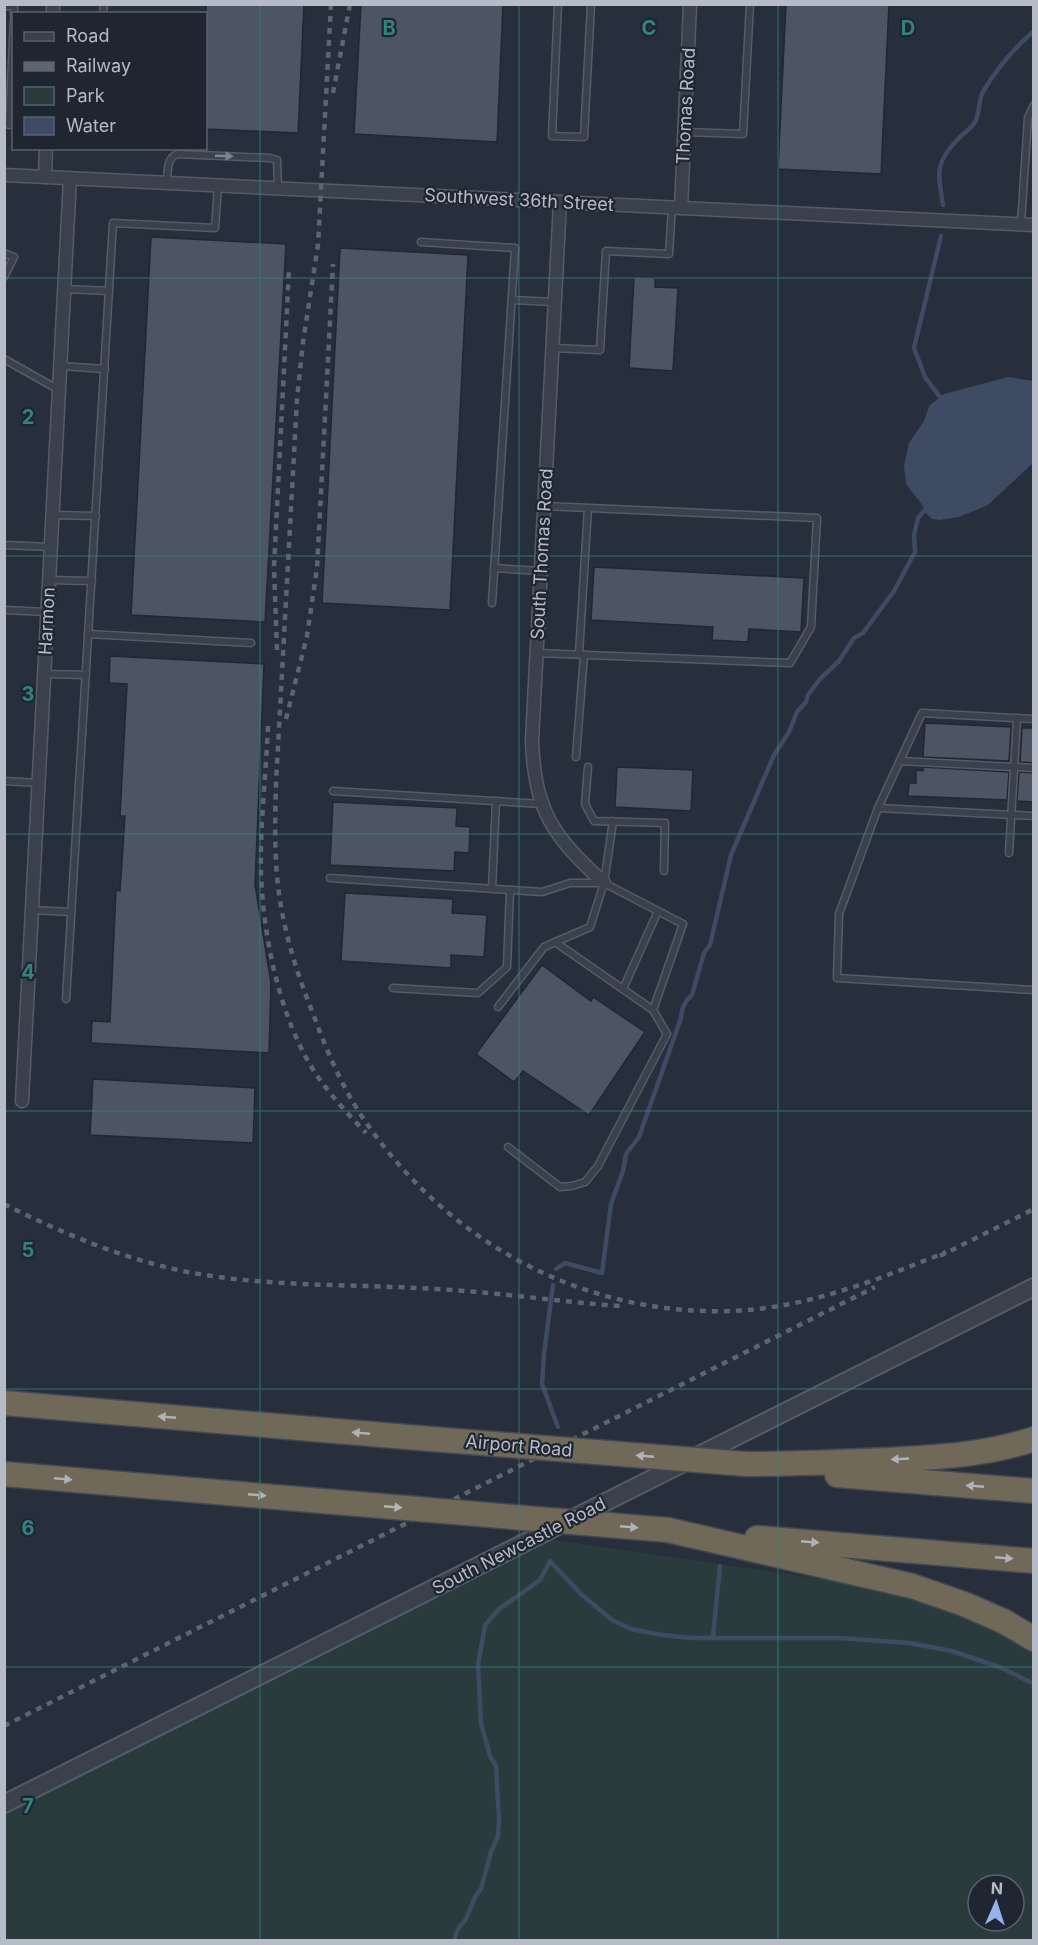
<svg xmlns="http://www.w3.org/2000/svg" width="1038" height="1945" viewBox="0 0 1038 1945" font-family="Inter,sans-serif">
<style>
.green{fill:#2a3b3e;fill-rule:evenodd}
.water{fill:#3e4b63}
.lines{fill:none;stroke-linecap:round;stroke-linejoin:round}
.stream{stroke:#3e4b63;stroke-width:4.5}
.building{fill:#4d5564;stroke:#212833;stroke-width:1.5}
.service-casing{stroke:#555c67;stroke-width:9}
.minor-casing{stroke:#555c67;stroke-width:15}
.tertiary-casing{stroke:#555c67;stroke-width:20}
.motorway-casing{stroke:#424954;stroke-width:27}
.service{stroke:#3a414c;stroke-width:6}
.minor{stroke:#3a414c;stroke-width:12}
.tertiary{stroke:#3a414c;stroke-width:16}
.motorway{stroke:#716958;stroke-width:24}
.rail{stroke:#5d6473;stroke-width:4.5;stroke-dasharray:6 6;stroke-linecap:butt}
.motorway-bridge-casing{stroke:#424954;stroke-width:27;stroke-linecap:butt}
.motorway-bridge{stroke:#716958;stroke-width:24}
.oneway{fill:#7e8590}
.oneway2{fill:#afb4bc}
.grid{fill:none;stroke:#308480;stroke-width:1.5;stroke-opacity:0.55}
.labels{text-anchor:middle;stroke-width:4.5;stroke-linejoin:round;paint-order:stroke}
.street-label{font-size:18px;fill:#b6bcc7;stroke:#1f2631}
.grid-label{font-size:20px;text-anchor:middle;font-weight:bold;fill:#308480;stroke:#1f2631;stroke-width:4.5;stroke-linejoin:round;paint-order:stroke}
</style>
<rect width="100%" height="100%" fill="#272e3c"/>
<!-- green -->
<path class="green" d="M547,1539L822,1579L841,1577L934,1600L1033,1648V1940H5V1812ZM978,1885H1014V1921H978Z"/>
<!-- water -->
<polygon class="water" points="1008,377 1033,381 1033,463 988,505 959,517 939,520 932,519 924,511 923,506 906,484 904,466 909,443 924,421 929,406 944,394"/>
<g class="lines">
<!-- stream -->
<g class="stream">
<path d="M943,205C938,173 934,163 959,138C964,133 972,128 975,122C980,113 978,99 984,90C998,67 1012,50 1034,31"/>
<polyline points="940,397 925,377 914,348 941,236"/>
<polyline points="556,1269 565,1263 602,1273 611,1204 623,1171 626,1154 639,1137 680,1021 683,1007 687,1000 692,995 704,953 710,945 731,855 774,755 789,732 797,712 806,702 808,695 820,679 839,661 854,638 863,633 894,591 915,552 914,535 918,518 924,511"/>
<polyline points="553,1285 544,1354 542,1384 558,1427"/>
<polyline points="713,1637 720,1566"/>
<polyline points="454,1940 458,1929 466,1919 475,1897 481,1889 491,1852 498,1836 499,1819 496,1766 490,1756 481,1723 478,1665 485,1625 499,1609 540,1580 550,1561 581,1594 612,1620 631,1629 662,1635 691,1638 839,1638 909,1643 952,1651 1002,1668 1034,1684"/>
</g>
</g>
<!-- building -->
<g class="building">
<polygon points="206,4 304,4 298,133 206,129"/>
<polygon points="361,4 503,4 497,142 354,134"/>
<polygon points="786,4 889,4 881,174 778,169"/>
<polygon points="151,237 286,244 265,622 131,615"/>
<polygon points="340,248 468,255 450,610 322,603"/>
<polygon points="634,277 655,278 655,287 678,288 673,371 629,368"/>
<polygon points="594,567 804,578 801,632 749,629 748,642 712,640 713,627 591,620"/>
<polygon points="110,656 264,664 255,885 271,983 269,1053 91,1043 92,1021 110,1022 116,890 120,891 125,816 120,816 127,684 109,683"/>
<polygon points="925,723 1011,727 1009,761 923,757"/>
<polygon points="1022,728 1034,728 1034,763 1020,762"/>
<polygon points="617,767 693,770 691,811 615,807"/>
<polygon points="923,767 1009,772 1007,800 908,796 909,783 916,783 916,770 923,771"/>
<polygon points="1019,772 1034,773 1034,802 1017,801"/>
<polygon points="333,802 457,808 456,826 470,827 469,853 455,852 454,871 330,865"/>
<polygon points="345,893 453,899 452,913 487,915 484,957 451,955 451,968 341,961"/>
<polygon points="542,965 591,1001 593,997 645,1032 589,1115 523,1071 514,1082 476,1054"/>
<polygon points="93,1079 255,1088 253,1143 90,1135"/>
</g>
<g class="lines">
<!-- service casing -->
<g class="service-casing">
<g id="service">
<polyline points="558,4 552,136 584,137 591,4"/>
<polyline points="4,6 14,6 14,14"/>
<polyline points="103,14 104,4"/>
<polyline points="9,125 14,19"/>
<polyline points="685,132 743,134 750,4"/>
<path d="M167,183C168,172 166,159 177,154L270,158L277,160L278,188"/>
<polyline points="1021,224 1028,118 1034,105"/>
<polyline points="421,242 515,248 492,603"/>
<polyline points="4,253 14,257 4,277"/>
<polyline points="65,289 109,291"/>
<polyline points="512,300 555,302"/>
<polyline points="552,348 600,350 606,251 669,254 672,207"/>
<polyline points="4,359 59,390"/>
<polyline points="61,366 105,369"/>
<polyline points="53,515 96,516"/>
<polyline points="4,545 51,547"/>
<polyline points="494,568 541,571"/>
<polyline points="50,580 92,581"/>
<polyline points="4,610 47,612"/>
<polyline points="88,634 251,643"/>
<polyline points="537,653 790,663 811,627 817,518 544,506"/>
<polyline points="579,654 588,508"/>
<polyline points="44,674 86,675"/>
<polyline points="1034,719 922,713 878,808 839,914 837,978 1034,990"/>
<polyline points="576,757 584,655"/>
<polyline points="900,761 1034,768"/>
<polyline points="588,767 585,804 594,821 665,823 664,871"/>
<polyline points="4,781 39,783"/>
<polyline points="333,791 542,804"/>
<polyline points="878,808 1034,816"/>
<polyline points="1009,853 1017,718"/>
<polyline points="330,878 542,892 570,883 604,883 683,924 653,1010 555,942"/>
<polyline points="492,889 496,801"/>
<polyline points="32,910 71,912"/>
<polyline points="393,988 478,993 507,967 510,890"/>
<polyline points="623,989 658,911"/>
<polyline points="66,999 113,223 215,228 218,185"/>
<polyline points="498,1007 544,947 590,927 604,883 613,821"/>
<polyline points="508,1147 560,1187 572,1186 585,1182 598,1166 667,1034 653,1010"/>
</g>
</g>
<!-- minor casing -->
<g class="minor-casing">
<g id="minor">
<polyline points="53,14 53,4"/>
<polyline points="4,175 1034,225"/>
<polyline points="45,177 46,148"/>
<path d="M560,202L532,741C535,812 553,836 604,883"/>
<polyline points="681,208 690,4"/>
<polyline points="22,1101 70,178"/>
</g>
</g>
<!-- tertiary casing -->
<g class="tertiary-casing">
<polyline id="tertiary" points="4,1804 1034,1287"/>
</g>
<!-- motorway casing -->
<g class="motorway-casing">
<g id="motorway">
<polyline points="4,1403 419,1438"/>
<path d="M746,1464C793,1464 841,1462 888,1460C938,1457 986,1455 1034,1439"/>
<polyline points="4,1474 334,1502"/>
<polyline points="837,1475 1034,1491"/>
<polyline points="668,1530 912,1586 964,1604 1003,1621 1034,1639"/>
<polyline points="757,1538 1034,1561"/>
</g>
</g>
<!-- service -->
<use href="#service" class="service"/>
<!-- minor -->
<use href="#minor" class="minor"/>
<!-- tertiary -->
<use href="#tertiary" class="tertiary"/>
<!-- motorway -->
<use href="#motorway" class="motorway"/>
<!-- rail -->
<g class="rail">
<path d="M331,4L318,245L303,342L297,399L276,783C275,820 274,857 279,894C285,936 298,977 314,1016C326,1049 340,1082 359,1112C442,1239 579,1316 732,1311C807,1308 877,1280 946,1252"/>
<polyline points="333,93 350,4"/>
<polyline points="277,650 274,567 289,270"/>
<polyline points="286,719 307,636 317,568 333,264"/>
<path d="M268,726C266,774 260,824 261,872C263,937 280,1020 316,1074C330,1095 348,1114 366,1133"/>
<path d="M4,1204C65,1235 138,1265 205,1275C281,1287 359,1284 435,1289C497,1292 559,1302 620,1306"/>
<polyline points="940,1256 1034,1209"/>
<polyline points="4,1726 875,1287"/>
</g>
<!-- motorway-bridge casing -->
<g class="motorway-bridge-casing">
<g id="motorway-bridge">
<polyline points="419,1438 746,1464"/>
<polyline points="334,1502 668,1530"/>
</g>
</g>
<!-- motorway-bridge -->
<use href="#motorway-bridge" class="motorway-bridge"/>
</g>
<!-- one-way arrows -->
<defs><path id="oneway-solid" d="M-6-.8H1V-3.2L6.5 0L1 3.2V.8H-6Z" transform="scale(1.5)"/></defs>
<use class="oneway" href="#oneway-solid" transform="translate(224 156) rotate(2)"/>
<g class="oneway2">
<use href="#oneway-solid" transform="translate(167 1417) rotate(-175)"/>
<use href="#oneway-solid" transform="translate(361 1433) rotate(-175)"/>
<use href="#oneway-solid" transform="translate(645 1456) rotate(-175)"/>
<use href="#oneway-solid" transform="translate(900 1459) rotate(177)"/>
<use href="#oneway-solid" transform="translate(63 1479) rotate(5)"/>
<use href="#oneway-solid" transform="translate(975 1486) rotate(-175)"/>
<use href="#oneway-solid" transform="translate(257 1495) rotate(5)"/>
<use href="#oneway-solid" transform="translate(393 1507) rotate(5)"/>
<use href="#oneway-solid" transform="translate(629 1527) rotate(5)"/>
<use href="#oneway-solid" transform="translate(810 1542) rotate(5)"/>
<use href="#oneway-solid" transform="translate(1004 1558) rotate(5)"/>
</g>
<!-- grid -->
<path class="grid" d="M260,4V1940M519,4V1940M778,4V1940M4,278H1034M4,556H1034M4,834H1034M4,1111H1034M4,1389H1034M4,1667H1034"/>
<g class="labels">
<!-- street labels -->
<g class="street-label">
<text transform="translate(686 106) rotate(-87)" y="6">Thomas Road</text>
<text transform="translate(519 200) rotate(3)" y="6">Southwest 36th Street</text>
<text transform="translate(542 554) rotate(-87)" y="6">South Thomas Road</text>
<text transform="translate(47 621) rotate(-87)" y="6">Harmon</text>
<text transform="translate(519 1446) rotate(5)" y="6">Airport Road</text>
<text transform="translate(519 1546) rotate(-27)" y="6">South Newcastle Road</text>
</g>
</g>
<g class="grid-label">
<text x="389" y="35">B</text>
<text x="649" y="35">C</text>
<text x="908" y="35">D</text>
<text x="28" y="424">2</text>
<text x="28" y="701">3</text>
<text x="28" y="979">4</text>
<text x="28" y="1257">5</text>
<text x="28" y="1535">6</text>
<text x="28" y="1813">7</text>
</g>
<!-- border -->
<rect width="1038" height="1945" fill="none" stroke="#b6bcc7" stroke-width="12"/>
<!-- legend -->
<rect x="12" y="12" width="195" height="138" fill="#1f2631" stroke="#5b626d" stroke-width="1.5"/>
<rect x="24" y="32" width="30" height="9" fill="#3a414c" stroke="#5b626d" stroke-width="1.5"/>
<text x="66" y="42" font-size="18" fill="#b6bcc7">Road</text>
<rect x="24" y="62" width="30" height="9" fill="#5d6473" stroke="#5b626d" stroke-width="1.5"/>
<text x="66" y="72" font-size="18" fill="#b6bcc7">Railway</text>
<rect x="24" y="87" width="30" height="18" fill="#2a3b3e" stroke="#5b626d" stroke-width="1.5"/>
<text x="66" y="102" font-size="18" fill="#b6bcc7">Park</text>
<rect x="24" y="117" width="30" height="18" fill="#3e4b63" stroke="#5b626d" stroke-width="1.5"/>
<text x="66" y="132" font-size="18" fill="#b6bcc7">Water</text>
<!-- north arrow -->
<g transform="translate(996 1903) rotate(3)"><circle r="28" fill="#1f2631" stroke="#5b626d" stroke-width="1.5"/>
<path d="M0-4.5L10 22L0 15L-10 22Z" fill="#95b2ed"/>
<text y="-9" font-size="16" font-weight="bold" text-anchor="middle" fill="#b6bcc7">N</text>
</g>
</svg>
